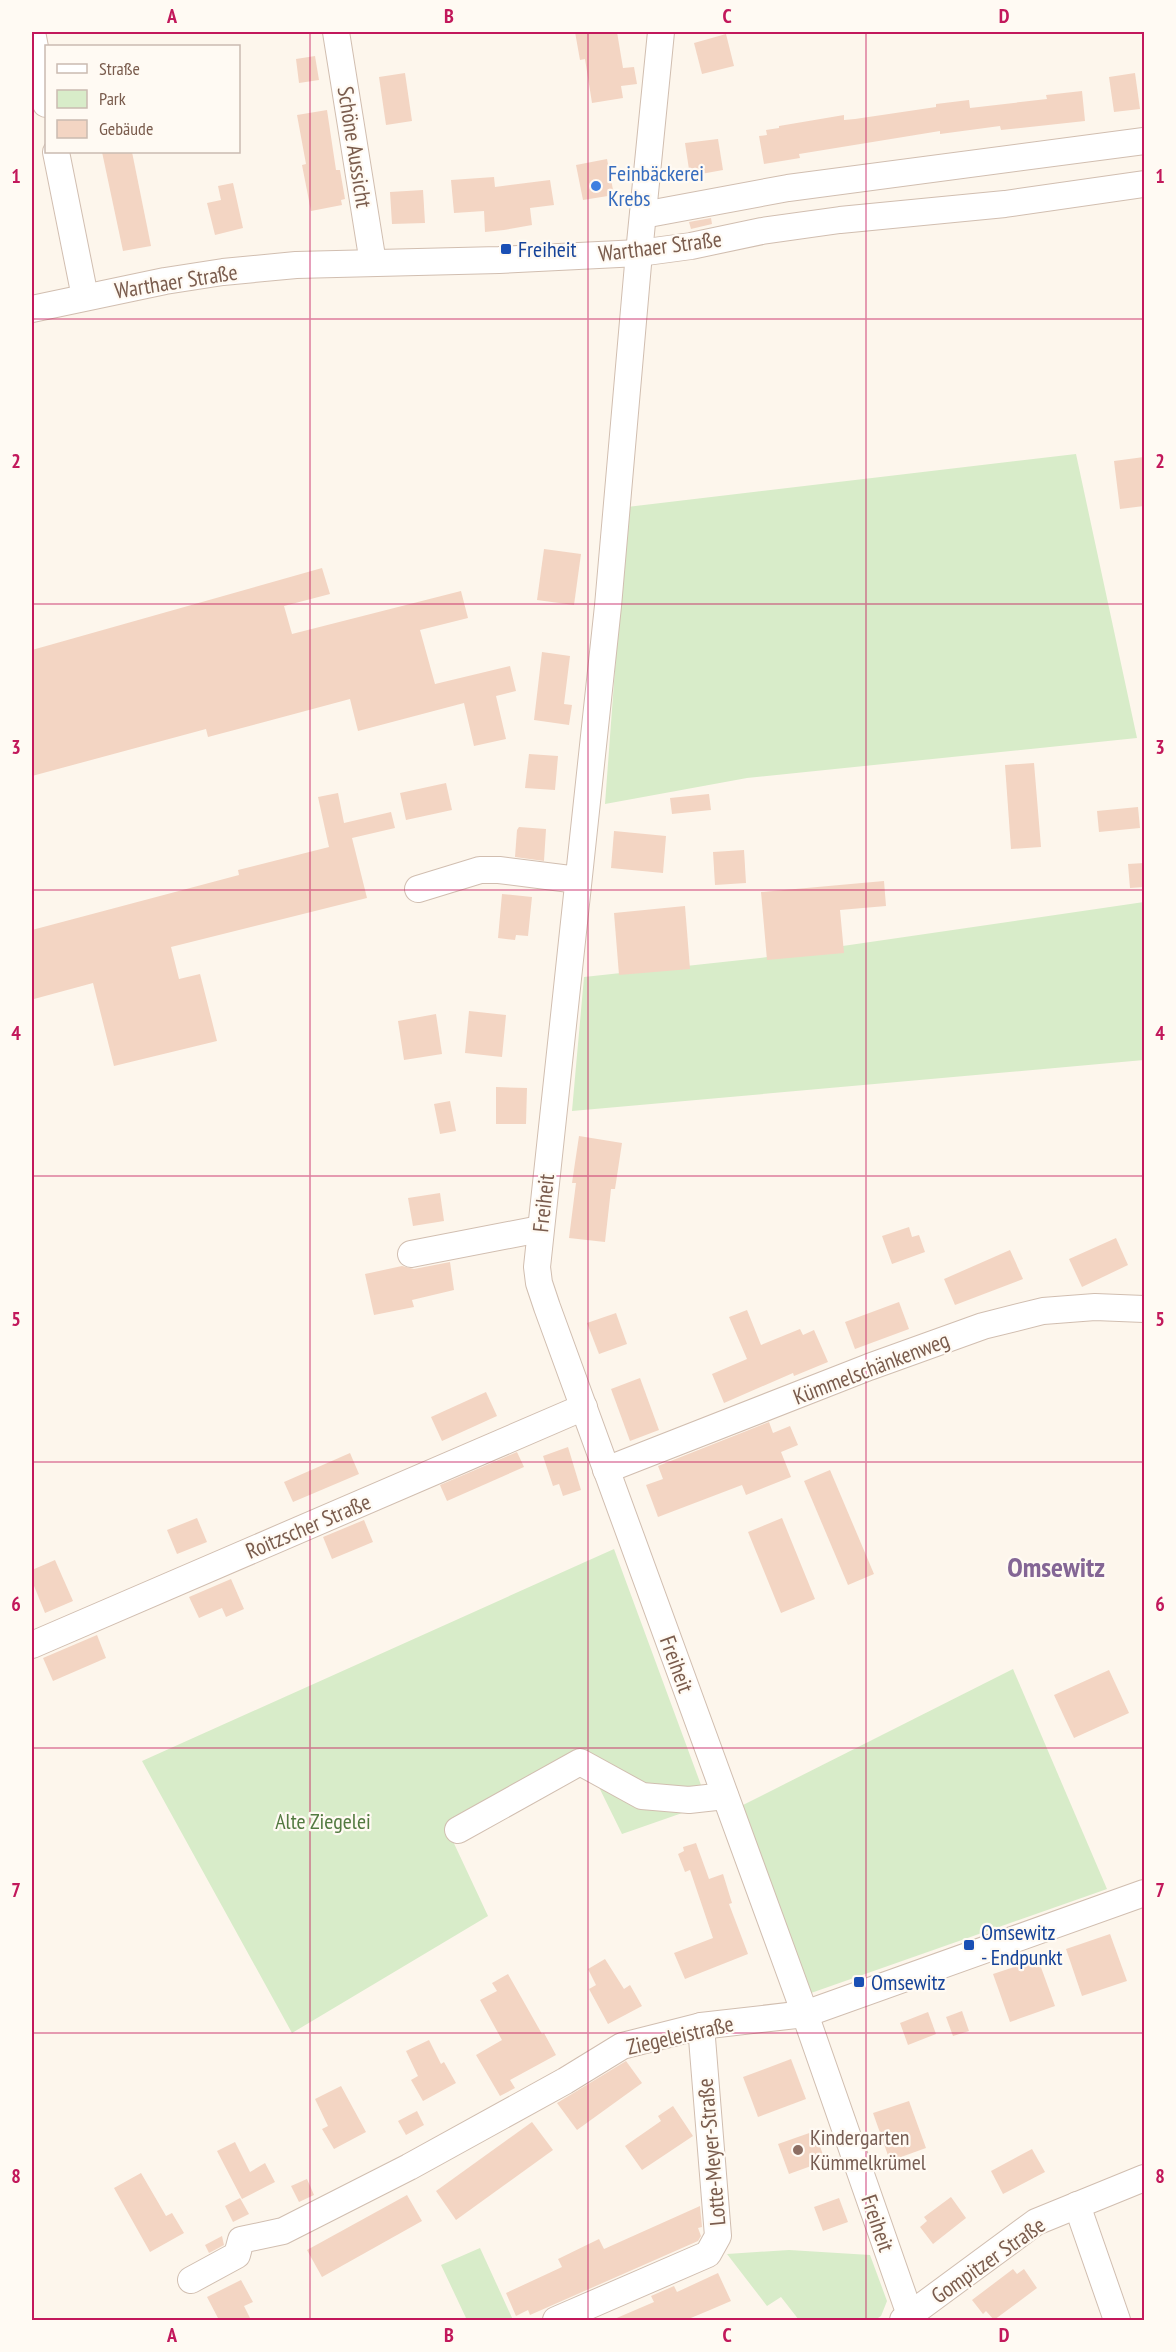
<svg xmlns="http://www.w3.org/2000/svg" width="1176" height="2352" viewBox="0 0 1176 2352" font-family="'PT Sans Narrow',sans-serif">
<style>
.green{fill:#d8ecc9}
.building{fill:#f3d5c3}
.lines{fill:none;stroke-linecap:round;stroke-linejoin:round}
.minor-casing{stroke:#d1beb0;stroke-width:28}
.minor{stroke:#fff;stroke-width:26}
.grid{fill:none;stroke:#c2185b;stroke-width:1.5;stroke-opacity:0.55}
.shop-dot{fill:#3f7fe0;stroke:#fffaf3;stroke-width:2}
.transit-dot{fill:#1a4fb4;stroke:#fffaf3;stroke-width:2}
.education-dot{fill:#8d6e63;stroke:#fffaf3;stroke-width:2}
.labels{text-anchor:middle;stroke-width:4.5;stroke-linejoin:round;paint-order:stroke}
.street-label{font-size:22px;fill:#7a5c4d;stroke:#fffaf3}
.shop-label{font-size:22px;fill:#366cbe;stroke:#fffaf3;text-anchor:start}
.transit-label{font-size:22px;fill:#164399;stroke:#fffaf3;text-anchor:start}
.park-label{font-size:22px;fill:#537a41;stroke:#fffaf3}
.education-label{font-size:22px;fill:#785e54;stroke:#fffaf3;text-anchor:start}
.district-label{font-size:28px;font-weight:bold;fill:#846695;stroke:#fffaf3}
.neatline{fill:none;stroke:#c2185b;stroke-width:2}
.grid-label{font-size:20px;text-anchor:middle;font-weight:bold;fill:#c2185b}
</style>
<rect width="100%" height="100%" fill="#fdf6ec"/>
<!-- green -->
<g class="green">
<polygon points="1076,454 1137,738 747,778 605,804 627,507"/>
<polygon points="1144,902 1144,1060 572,1111 584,977 760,958"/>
<polygon points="614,1549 708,1804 622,1834 592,1773 573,1774 451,1837 488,1916 292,2033 142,1761"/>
<polygon points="1013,1669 1107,1889 811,1993 741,1806"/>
<polygon points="480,2248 513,2320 467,2320 441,2265"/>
<polygon points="789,2250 870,2255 887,2301 881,2316 875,2320 799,2320 781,2297 767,2306 727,2254"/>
</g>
<!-- building -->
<g class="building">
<polygon points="575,32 617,32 623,68 634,67 637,84 621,86 623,98 592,103 585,59 580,60"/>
<polygon points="726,34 734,66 702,74 694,43"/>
<polygon points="315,56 319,80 299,83 296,59"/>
<polygon points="405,73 412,121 386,125 379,77"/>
<polygon points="1135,73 1140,109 1114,112 1109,77"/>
<polygon points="1082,91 1085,121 1001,130 1000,126 940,134 940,131 799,154 800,158 764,164 759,136 767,135 766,130 779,128 779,126 844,115 844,120 855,119 936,107 936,104 969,100 970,108 1047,99 1046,95"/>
<polygon points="327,110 336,170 340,170 345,199 341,200 342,205 311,211 302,165 306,164 297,115"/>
<polygon points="718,139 723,170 690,176 685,143"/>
<polygon points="102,152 132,152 151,246 123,251"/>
<polygon points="607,159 614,195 583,200 576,165"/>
<polygon points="494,177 495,187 550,180 554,205 530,208 532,225 504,230 485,232 484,211 454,213 451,180"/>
<polygon points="233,183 243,228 215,235 207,203 221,200 218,186"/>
<polygon points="423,190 425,223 392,224 390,192"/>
<polygon points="711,218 712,224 691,229 689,222"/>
<polygon points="1144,457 1144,506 1120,509 1114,461"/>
<polygon points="544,549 581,554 574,605 537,600"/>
<polygon points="322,568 330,594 284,606 292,634 461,591 468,618 420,630 435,684 510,666 516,691 496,696 506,739 474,746 464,703 358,731 350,699 208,737 206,729 32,776 32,650"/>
<polygon points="542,652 570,656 564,704 572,705 569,725 534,720"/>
<polygon points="529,754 558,756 555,790 525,788"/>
<polygon points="1034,763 1041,847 1011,849 1005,765"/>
<polygon points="446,783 452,810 406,820 400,793"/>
<polygon points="338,793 344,823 391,812 395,828 352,838 367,898 171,947 179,979 200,974 217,1041 114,1066 93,983 34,999 32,990 32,930 239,875 238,870 329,847 318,797"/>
<polygon points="709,794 711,810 672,814 670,798"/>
<polygon points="1138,807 1140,828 1099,832 1097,811"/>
<polygon points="519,827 546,829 544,861 515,857 517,830"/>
<polygon points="614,831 666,836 663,873 611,868"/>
<polygon points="744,850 746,883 715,885 713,852"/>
<polygon points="1144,863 1144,887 1130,888 1128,864"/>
<polygon points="884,881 886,906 840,910 844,953 767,960 761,892"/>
<polygon points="502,894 532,897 528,936 516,935 515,940 498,938"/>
<polygon points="685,906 690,969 619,975 614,913"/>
<polygon points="469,1011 506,1015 502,1057 465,1053"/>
<polygon points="436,1014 442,1054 404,1060 398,1021"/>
<polygon points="496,1087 527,1088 526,1124 496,1124"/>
<polygon points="450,1101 456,1131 440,1134 434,1104"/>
<polygon points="579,1136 622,1143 615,1189 611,1189 605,1242 569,1238 576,1183 572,1183"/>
<polygon points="440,1193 444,1221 413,1226 408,1198"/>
<polygon points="909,1227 912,1237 919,1235 925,1252 892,1264 882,1236"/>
<polygon points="1116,1238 1128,1265 1082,1287 1069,1259"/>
<polygon points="1010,1250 1023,1279 955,1305 944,1279"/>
<polygon points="450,1262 454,1290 412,1300 414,1307 374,1315 365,1274 402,1266 414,1269"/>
<polygon points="899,1302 909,1329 855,1349 845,1322"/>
<polygon points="747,1310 761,1345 800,1329 803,1335 814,1330 828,1362 794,1376 793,1373 724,1403 712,1374 747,1359 729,1317"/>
<polygon points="616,1313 627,1344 599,1354 587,1323"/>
<polygon points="640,1378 659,1430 630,1441 611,1389"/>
<polygon points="486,1392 497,1416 442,1441 431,1417"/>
<polygon points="769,1422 773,1433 790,1426 798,1445 781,1452 791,1477 746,1495 742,1485 658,1517 646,1485 663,1479 658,1466"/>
<polygon points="568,1447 581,1490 563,1496 559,1484 553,1486 543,1456"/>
<polygon points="517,1452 524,1467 447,1501 440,1485"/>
<polygon points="350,1453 359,1474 293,1502 284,1482"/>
<polygon points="830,1470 874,1574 848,1585 804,1481"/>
<polygon points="197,1518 207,1542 177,1554 167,1530"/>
<polygon points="782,1518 815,1599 781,1613 748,1532"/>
<polygon points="364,1520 373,1542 332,1559 323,1537"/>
<polygon points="55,1560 73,1601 45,1613 32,1581 32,1570"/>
<polygon points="231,1579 244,1609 226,1617 222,1608 199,1618 189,1597"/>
<polygon points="97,1635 106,1658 53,1681 43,1658"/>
<polygon points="1109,1670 1129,1713 1074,1738 1054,1695"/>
<polygon points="696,1843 709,1879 723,1874 732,1903 729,1904 748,1954 685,1979 674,1953 713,1938 690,1870 685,1872 678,1854 684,1851 683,1847"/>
<polygon points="1110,1934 1127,1981 1082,1996 1066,1949"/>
<polygon points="605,1959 624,1989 630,1985 642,2006 608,2024 589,1989 596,1985 588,1969"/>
<polygon points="1038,1959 1055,2006 1010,2022 993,1974"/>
<polygon points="508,1974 542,2034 544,2033 556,2055 510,2080 515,2088 500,2096 476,2055 502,2040 480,2000 497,1991 492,1983"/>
<polygon points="962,2011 969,2031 953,2036 946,2017"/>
<polygon points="928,2012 936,2034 908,2045 900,2023"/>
<polygon points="429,2040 441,2064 444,2062 456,2083 423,2101 411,2080 418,2076 406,2051"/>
<polygon points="791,2059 806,2099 758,2117 743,2077"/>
<polygon points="626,2061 642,2083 577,2130 557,2103"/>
<polygon points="341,2086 366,2132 334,2149 322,2129 328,2126 315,2099"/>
<polygon points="909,2101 926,2148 890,2161 873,2113"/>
<polygon points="673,2106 693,2136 642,2170 625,2146 661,2121 658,2116"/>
<polygon points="417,2111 424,2125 406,2135 398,2121"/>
<polygon points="532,2122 553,2150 456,2220 436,2191"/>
<polygon points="815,2131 825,2161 789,2174 778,2144"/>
<polygon points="235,2142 250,2172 265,2163 275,2182 242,2199 217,2151"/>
<polygon points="1032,2149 1045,2172 1003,2194 991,2171"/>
<polygon points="141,2173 166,2216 172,2213 184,2233 150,2252 114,2188"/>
<polygon points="307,2179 314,2195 299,2202 291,2186"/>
<polygon points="407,2195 422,2221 322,2277 307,2250"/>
<polygon points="951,2197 966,2218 933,2244 920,2227 927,2221 924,2217"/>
<polygon points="240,2198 249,2214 233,2222 225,2206"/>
<polygon points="839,2198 848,2222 823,2231 814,2207"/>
<polygon points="700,2206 702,2227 698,2228 701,2236 698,2241 530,2315 528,2310 516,2316 506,2293 562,2267 558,2259 599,2239 604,2249"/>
<polygon points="222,2236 224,2245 209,2253 205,2245"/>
<polygon points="1013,2269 1017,2274 1024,2269 1037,2288 994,2320 986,2311 983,2314 972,2300"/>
<polygon points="718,2273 731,2301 710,2310 686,2320 612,2320 654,2302 651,2296 674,2286 677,2292"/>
<polygon points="241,2280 253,2302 244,2306 251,2320 219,2320 207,2297"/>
</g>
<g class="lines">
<!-- minor casing -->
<g class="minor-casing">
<g id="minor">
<polyline points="32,32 46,104"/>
<polyline points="336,32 373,263"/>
<polyline points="661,32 639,253 608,606 537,1267 539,1283 547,1307 805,2014 910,2315"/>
<polyline points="56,152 85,297"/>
<polyline points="643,215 788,188 1144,141"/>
<polyline points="32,309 165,281 223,272 296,265 499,260 639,253 691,246 762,231 840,220 1005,204 1144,184"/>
<polyline points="418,889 480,870 499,870 578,880"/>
<polyline points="411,1254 540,1229"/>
<polyline points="606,1470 869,1367 983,1326 1043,1311 1095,1307 1144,1309"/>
<polyline points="32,1645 584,1407"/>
<polyline points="458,1830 580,1762 642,1796 689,1800 725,1796"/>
<polyline points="1077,2205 1117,2320"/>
<polyline points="191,2280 237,2255 241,2240 283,2231 409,2167 565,2081 622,2046 701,2026 805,2014 1144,1893"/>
<polyline points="556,2320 708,2254 718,2236 701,2026"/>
<polyline points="903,2320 1036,2222 1144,2178"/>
</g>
</g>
<!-- minor -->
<use href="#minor" class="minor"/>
</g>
<!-- grid -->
<path class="grid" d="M310,32V2320M588,32V2320M866,32V2320M32,319H1144M32,604H1144M32,890H1144M32,1176H1144M32,1462H1144M32,1748H1144M32,2033H1144"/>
<!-- markers -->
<circle class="shop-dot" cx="596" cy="186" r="6"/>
<g class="transit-dot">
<rect x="500" y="243" width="12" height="12" rx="3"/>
<rect x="963" y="1939" width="12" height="12" rx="3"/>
<rect x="853" y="1976" width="12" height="12" rx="3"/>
</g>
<circle class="education-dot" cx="798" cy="2150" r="6"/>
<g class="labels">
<!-- street labels -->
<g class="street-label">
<text transform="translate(355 147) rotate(81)" y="8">Schöne Aussicht</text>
<text transform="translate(660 246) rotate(-7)" y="8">Warthaer Straße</text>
<text transform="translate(176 281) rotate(-9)" y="8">Warthaer Straße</text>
<text transform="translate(543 1203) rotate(-84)" y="8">Freiheit</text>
<text transform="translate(871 1368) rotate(-21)" y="8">Kümmelschänkenweg</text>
<text transform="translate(308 1526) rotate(-23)" y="8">Roitzscher Straße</text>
<text transform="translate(677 1664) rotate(70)" y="8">Freiheit</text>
<text transform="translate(680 2035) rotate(-13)" y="8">Ziegeleistraße</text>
<text transform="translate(711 2152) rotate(-95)" y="8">Lotte-Meyer-Straße</text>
<text transform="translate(878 2223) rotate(71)" y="8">Freiheit</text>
<text transform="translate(988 2260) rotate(-35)" y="8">Gompitzer Straße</text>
</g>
<!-- shop labels -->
<g class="shop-label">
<text x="608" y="181">Feinbäckerei<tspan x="608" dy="25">Krebs</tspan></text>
</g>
<!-- transit labels -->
<g class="transit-label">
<text x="518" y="257">Freiheit</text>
<text x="981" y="1940">Omsewitz<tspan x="981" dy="25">- Endpunkt</tspan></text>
<text x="871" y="1990">Omsewitz</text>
</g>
<!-- park labels -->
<g class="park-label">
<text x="323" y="1829">Alte Ziegelei</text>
</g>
<!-- education labels -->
<g class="education-label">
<text x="810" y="2145">Kindergarten<tspan x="810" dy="25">Kümmelkrümel</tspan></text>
</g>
<!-- district labels -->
<g class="district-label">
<text x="1056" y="1577">Omsewitz</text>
</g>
</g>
<!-- border -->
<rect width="1176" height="2352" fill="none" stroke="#fffaf3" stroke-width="66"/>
<!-- legend -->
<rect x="45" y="45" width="195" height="108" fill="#fffaf3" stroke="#cabbb1" stroke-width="1.5"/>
<rect x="57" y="64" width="30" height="9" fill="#ffffff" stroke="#cabbb1" stroke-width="1.5"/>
<text x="99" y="75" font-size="18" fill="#7a5c4d">Straße</text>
<rect x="57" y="90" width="30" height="18" fill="#d8ecc9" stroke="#cabbb1" stroke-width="1.5"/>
<text x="99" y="105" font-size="18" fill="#7a5c4d">Park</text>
<rect x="57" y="120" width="30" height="18" fill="#f3d5c3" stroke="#cabbb1" stroke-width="1.5"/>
<text x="99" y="135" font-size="18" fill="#7a5c4d">Gebäude</text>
<rect x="33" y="33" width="1110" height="2286" class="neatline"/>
<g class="grid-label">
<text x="172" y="23">A</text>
<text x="449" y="23">B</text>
<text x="727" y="23">C</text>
<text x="1004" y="23">D</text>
<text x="16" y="183">1</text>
<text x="1160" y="183">1</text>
<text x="16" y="468">2</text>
<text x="1160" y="468">2</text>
<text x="16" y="754">3</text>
<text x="1160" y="754">3</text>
<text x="16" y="1040">4</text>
<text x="1160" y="1040">4</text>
<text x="16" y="1326">5</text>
<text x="1160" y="1326">5</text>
<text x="16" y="1611">6</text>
<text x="1160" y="1611">6</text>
<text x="16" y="1897">7</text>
<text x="1160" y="1897">7</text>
<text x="16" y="2183">8</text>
<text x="1160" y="2183">8</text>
<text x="172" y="2342">A</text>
<text x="449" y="2342">B</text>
<text x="727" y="2342">C</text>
<text x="1004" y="2342">D</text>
</g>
</svg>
